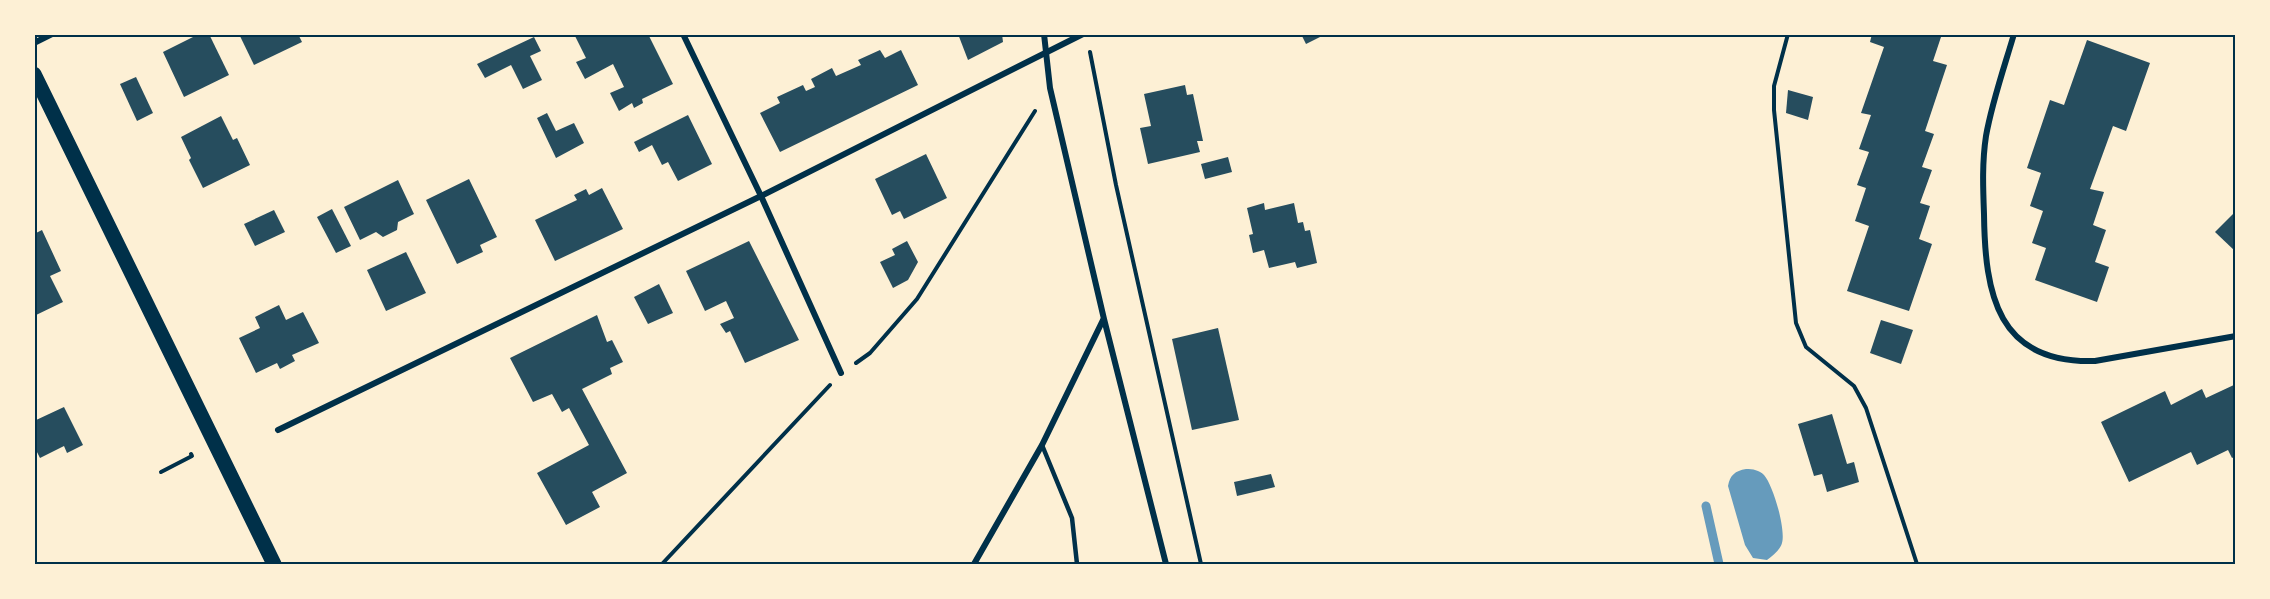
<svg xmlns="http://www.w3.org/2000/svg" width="2270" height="599" viewBox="0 0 2270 599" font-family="Manrope,sans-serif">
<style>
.water{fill:#669bbc}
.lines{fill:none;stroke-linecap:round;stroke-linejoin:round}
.stream{stroke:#669bbc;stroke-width:9}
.building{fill:#264d5e}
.path{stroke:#003049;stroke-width:4}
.service{stroke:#003049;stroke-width:4.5}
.minor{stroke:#003049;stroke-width:6}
.primary{stroke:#003049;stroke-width:15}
.neatline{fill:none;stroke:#003049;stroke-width:2}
</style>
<rect width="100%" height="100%" fill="#fdf0d5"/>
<!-- water -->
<path class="water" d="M1746,469C1753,469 1759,470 1764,475C1773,485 1786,529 1782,543C1780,550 1773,555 1767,560L1753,558L1745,545L1728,486C1730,475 1735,471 1746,469Z"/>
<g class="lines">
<!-- stream -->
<polyline class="stream" points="1706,506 1719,564"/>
</g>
<!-- building -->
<g class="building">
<polygon points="199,34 209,34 229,75 184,97 163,52"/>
<polygon points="239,34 298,34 302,42 254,65"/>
<polygon points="574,34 648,34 673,84 642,99 643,103 634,108 632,103 619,111 610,93 624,87 613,64 585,79 576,62 586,58"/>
<polygon points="958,34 1002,34 1003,42 968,60"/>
<polygon points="1301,34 1326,34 1306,44"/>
<polygon points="1872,34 1942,34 1933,61 1947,65 1925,131 1934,134 1922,167 1932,170 1920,203 1930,206 1919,239 1932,244 1909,311 1847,291 1869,226 1855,221 1866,188 1857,185 1869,152 1859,149 1871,115 1861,113 1884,47 1870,42"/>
<polygon points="534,37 541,51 530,56 542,80 523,89 511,65 485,78 477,64"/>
<polygon points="2087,40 2150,63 2126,131 2113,126 2090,189 2104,192 2093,225 2106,230 2095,262 2109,267 2097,302 2035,280 2046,248 2032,243 2043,211 2030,206 2041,173 2027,168 2050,100 2064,105"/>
<polygon points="880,50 885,58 901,50 918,85 780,152 760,113 780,103 777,97 803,85 806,91 815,87 811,79 832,68 836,76 861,65 858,60"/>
<polygon points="136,77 153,113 137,121 120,84"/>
<polygon points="1185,85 1187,95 1193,94 1203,141 1197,141 1200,152 1148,164 1140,128 1151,126 1144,94"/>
<polygon points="1788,90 1813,97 1808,120 1786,113"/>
<polygon points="547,113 556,131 574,123 584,143 556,158 537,118"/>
<polygon points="688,115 712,164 678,181 668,162 662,165 652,145 639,152 634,142"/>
<polygon points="221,116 233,140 237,138 250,165 203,188 189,160 191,158 181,137"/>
<polygon points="926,154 947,198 904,219 900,211 892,215 875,179"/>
<polygon points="1228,157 1232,172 1205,179 1201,164"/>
<polygon points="469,179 497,237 480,245 483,252 457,264 426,200"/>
<polygon points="398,180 414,214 398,222 397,230 383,237 376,232 360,240 344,207"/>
<polygon points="602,188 623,229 555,261 535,220 577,200 574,195 586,189 589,195"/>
<polygon points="1264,203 1265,210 1294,203 1298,223 1303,222 1305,231 1310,230 1317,263 1297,268 1295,262 1269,268 1264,250 1253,253 1249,235 1253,234 1247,208"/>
<polygon points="332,209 351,246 336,253 317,217"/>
<polygon points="274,210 285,232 255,246 244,224"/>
<polygon points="2236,211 2236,252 2215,232"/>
<polygon points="42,230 61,271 50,276 63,302 34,316 34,234"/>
<polygon points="749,241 799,340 745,363 730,331 726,333 720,324 734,318 726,301 705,311 686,271"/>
<polygon points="907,241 918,262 908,280 893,288 880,262 895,255 892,249"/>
<polygon points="406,252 426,293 386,311 367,270"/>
<polygon points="659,284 673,313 648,324 634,297"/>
<polygon points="279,305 286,320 303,312 319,343 292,355 295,361 280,369 277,363 256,373 239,338 260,328 255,317"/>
<polygon points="597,315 607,342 612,340 623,362 610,368 612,374 582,389 627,473 592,492 600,507 566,525 537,473 589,445 569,408 562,412 552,394 533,402 510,358"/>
<polygon points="1881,320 1913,330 1901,364 1870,353"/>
<polygon points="1218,328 1239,420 1192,430 1172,339"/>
<polygon points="2236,384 2236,456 2232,458 2228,450 2197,465 2191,452 2129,482 2101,422 2165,391 2171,405 2202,389 2206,398"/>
<polygon points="64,407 83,445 67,453 64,446 40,458 34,446 34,421"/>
<polygon points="1832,414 1847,464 1854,462 1859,482 1827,492 1822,474 1814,476 1798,424"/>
<polygon points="1271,474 1275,487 1237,496 1234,482"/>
</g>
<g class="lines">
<!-- path -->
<g class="path">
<polyline points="1788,34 1774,86 1774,110 1796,323 1806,347 1854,386 1866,408 1917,564"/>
<polyline points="1090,52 1116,185 1201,564"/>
<polyline points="856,363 870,353 917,299 1035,111"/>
<polyline points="161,472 192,456 191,454"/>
<polyline points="662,564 830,385"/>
</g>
<!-- service -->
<polyline class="service" points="1042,445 1072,518 1077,564"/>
<!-- minor -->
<g class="minor">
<polyline points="683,34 761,196 841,373"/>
<polyline points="1044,34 1050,88 1104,319 1166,564"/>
<path d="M2014,34C2004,68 1992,102 1986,136C1982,162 1983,188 1984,214C1985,294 1997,364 2095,361L2236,336"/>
<polyline points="34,43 52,34"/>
<polyline points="278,430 761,196 1083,34"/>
<polyline points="974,564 1042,445 1103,320"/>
</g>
<!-- primary -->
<polyline class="primary" points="34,74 274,564"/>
</g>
<!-- border -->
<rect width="2270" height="599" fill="none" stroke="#fdf0d5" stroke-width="72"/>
<rect x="36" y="36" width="2198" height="527" class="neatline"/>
</svg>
